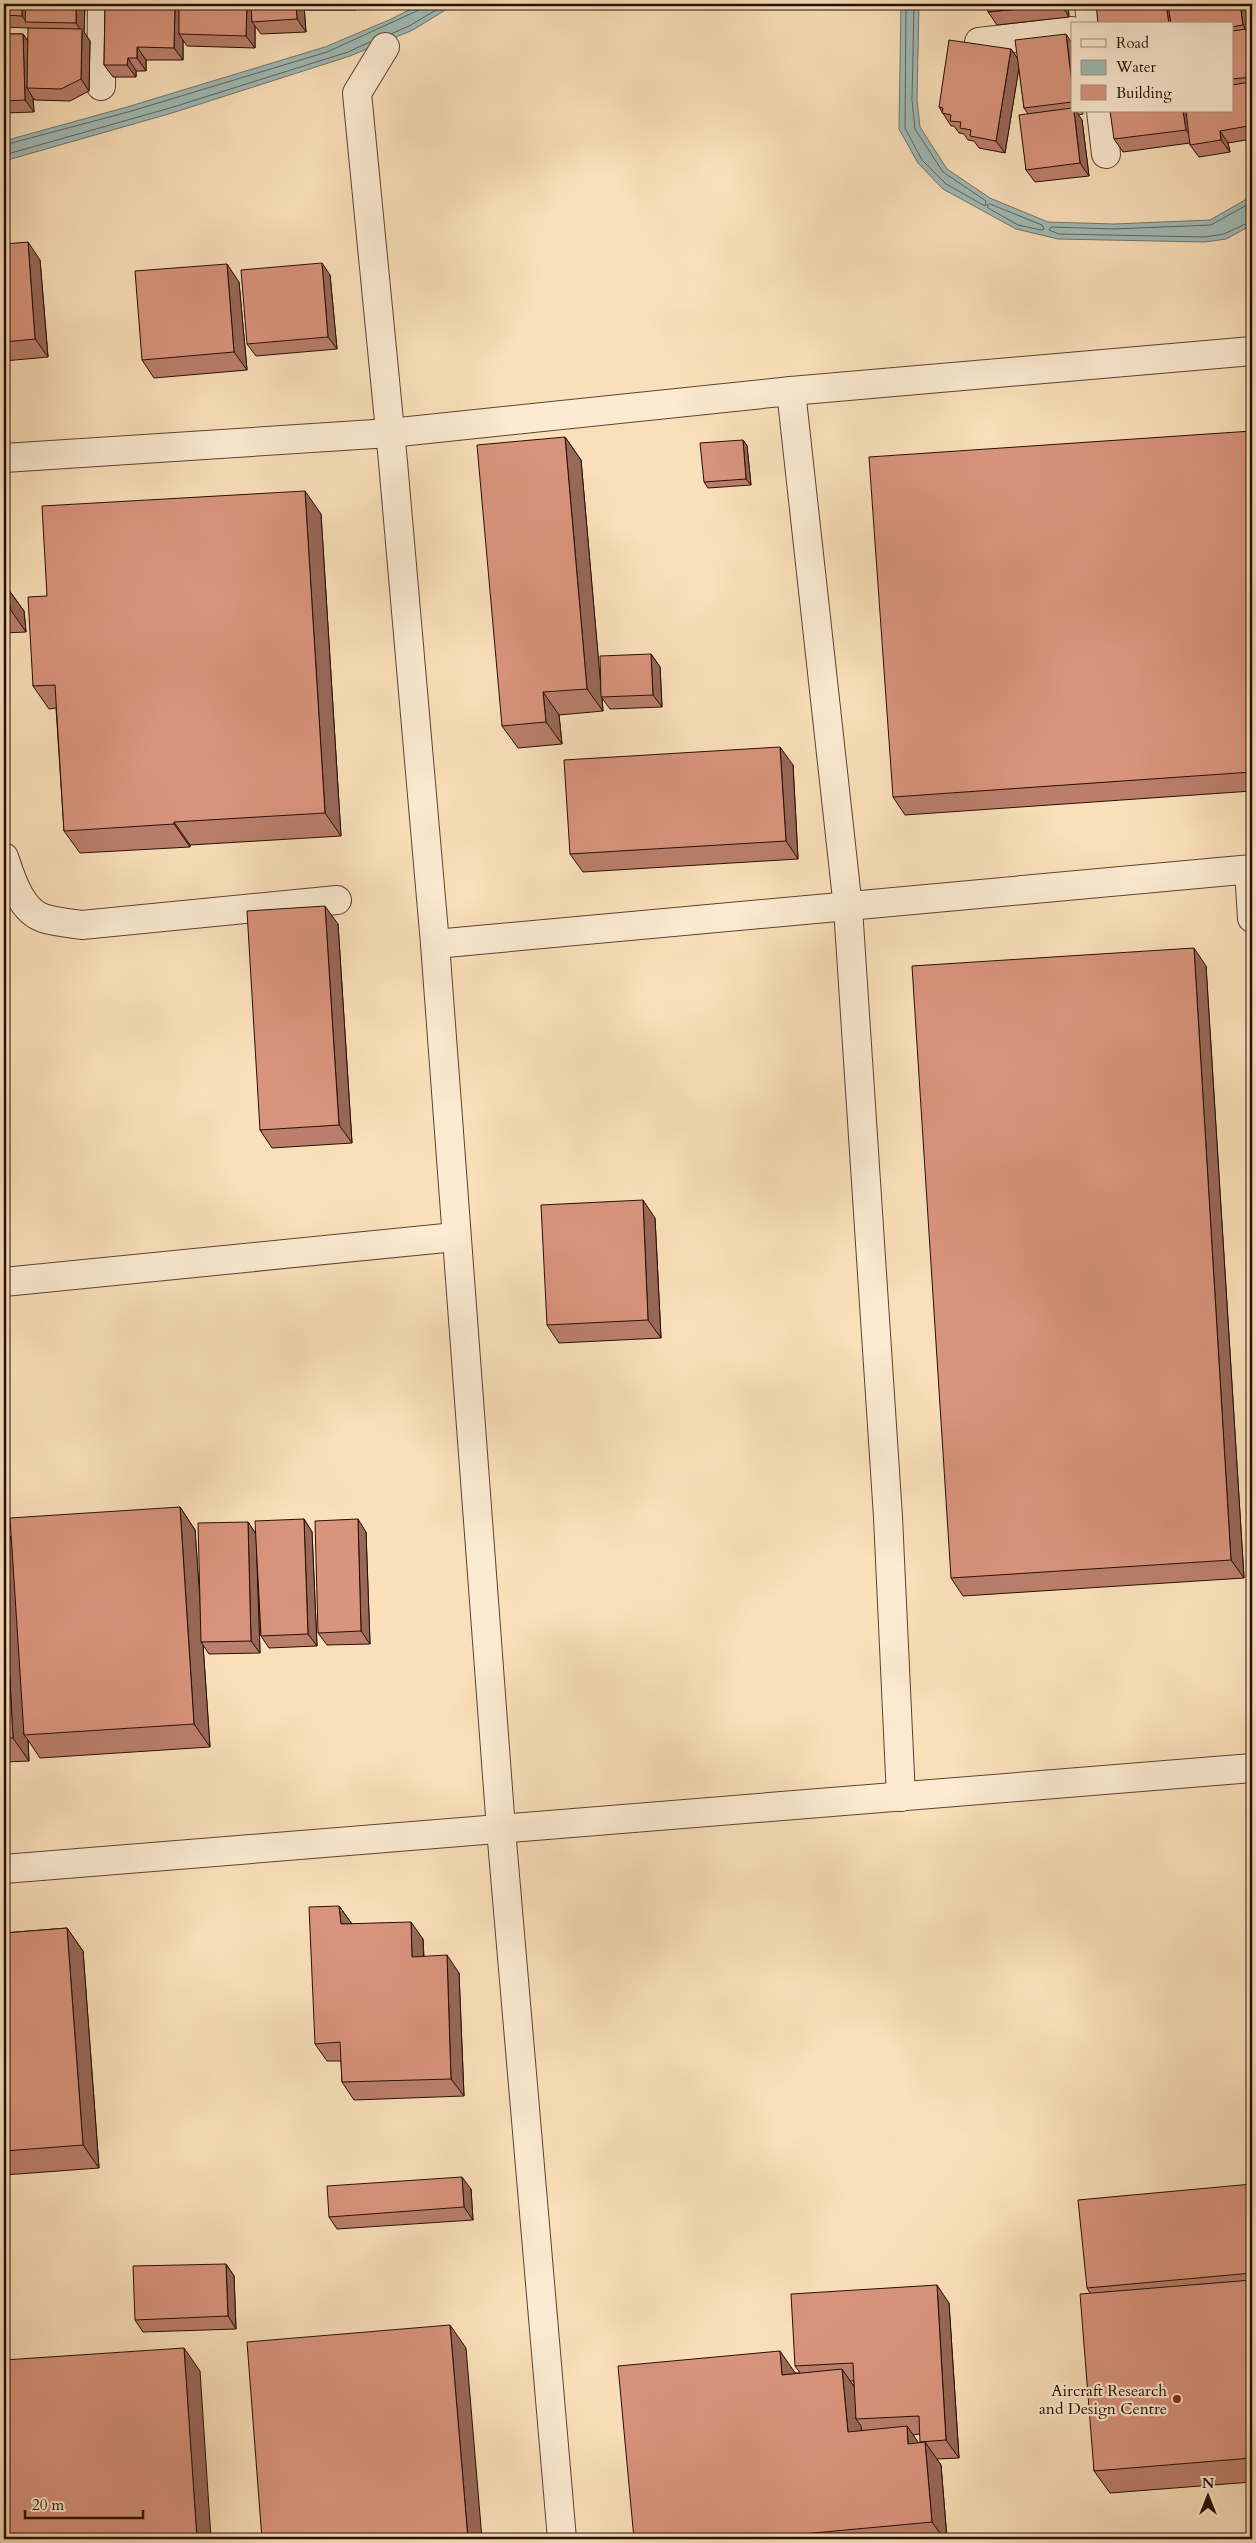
<svg xmlns="http://www.w3.org/2000/svg" width="1256" height="2543" viewBox="0 0 1256 2543" font-family="Cardo,serif">
<style>
.water{fill:#a0bbb7;stroke:#707670}
.lines{fill:none;stroke-linecap:round;stroke-linejoin:round}
.shore{stroke:#64645e;stroke-width:1}
.minor-casing{stroke:#5c4232;stroke-width:30}
.minor{stroke:#fcebd2;stroke-width:28}
.wall{fill:#bb7f6c;stroke:#270e05;fill-rule:evenodd}
.shaded-wall{fill:#986858;stroke:#270e05}
.building{fill:#d9947d;stroke:#270e05}
.poi-dot{fill:#8f2418;stroke:#fcebd2;stroke-width:2}
.labels{text-anchor:middle;stroke-width:4.5;stroke-linejoin:round;paint-order:stroke}
.poi-label{font-size:16px;fill:#270e05;stroke:#fcebd2;text-anchor:end}
</style>
<rect width="100%" height="100%" fill="#fae0ba"/>
<filter id="stains"><feTurbulence type="fractalNoise" baseFrequency=".004" numOctaves="4"/><feColorMatrix values="0 0 0 0 .2 0 0 0 0 .09 0 0 0 0 .02 0 0 0 .5 -.17"/></filter>
<radialGradient id="worn" r=".72"><stop offset=".6" stop-color="#630" stop-opacity="0"/><stop offset="1" stop-color="#630" stop-opacity=".3"/></radialGradient>
<!-- water -->
<g class="water">
<polygon points="421,4 455,4 413,30 350,56 172,113 4,161 4,141 127,107 325,47 389,20"/>
<polygon points="901,4 919,4 917,100 920,127 947,169 990,198 1048,222 1114,224 1210,220 1252,196 1252,225 1226,239 1205,242 1058,239 1016,229 943,189 918,163 899,129"/>
</g>
<g class="lines">
<!-- shore -->
<g class="shore">
<polyline points="906,4 905,128 922,160 946,184 985,206 986,201 943,172 915,129 912,100 914,4"/>
<polyline points="391,34 411,25 446,4"/>
<polyline points="4,145 128,112 327,52 419,10 422,4"/>
<polyline points="4,155 170,108 348,52 370,42"/>
<polyline points="1252,202 1211,225 1114,229 1051,227 1049,230 1059,234 1205,237 1224,234 1252,221"/>
<polygon points="990,204 1042,225 1044,229 1041,230 1018,225 988,208 987,205"/>
</g>
<!-- minor casing -->
<g class="minor-casing">
<g id="minor">
<polyline points="1089,4 1091,24"/>
<polyline points="979,42 1072,31"/>
<polyline points="385,47 357,93 393,462 435,944 501,1829 562,2539"/>
<polyline points="101,86 102,4"/>
<polyline points="1101,111 1106,154"/>
<polyline points="791,391 1252,351"/>
<polyline points="4,458 390,433 791,391 848,908 888,1517 901,1797"/>
<path d="M4,857C11,877 20,910 43,918C55,922 69,923 82,925L337,900"/>
<polyline points="1249,870 1252,918"/>
<polyline points="435,944 1252,869"/>
<polyline points="4,1282 455,1237"/>
<polyline points="4,1869 1252,1768"/>
</g>
</g>
<!-- minor -->
<use href="#minor" class="minor"/>
</g>
<!-- wall -->
<g class="wall">
<polygon points="4,4 85,4 84,32 90,41 89,91 70,101 35,100 33,98 34,112 4,113 4,34 23,34 28,41 29,28 4,27"/>
<polygon points="105,4 356,4 356,10 307,10 304,6 306,32 261,34 255,26 255,48 187,46 183,40 183,60 146,60 146,71 136,71 136,77 113,77 104,65"/>
<polygon points="1068,4 1069,17 997,25 988,12"/>
<polygon points="1247,4 1252,38 1252,139 1228,143 1230,152 1199,157 1190,145 1190,143 1123,152 1114,139 1232,111 1232,24"/>
<polygon points="1072,43 1072,111 1083,111 1083,114 1078,115 1082,120 1089,176 1035,182 1026,170 1028,114 1024,108 1019,66 1005,153 979,148 974,141 968,140 964,134 959,133 954,126 951,126 939,107 1011,49 1018,59"/>
<polygon points="4,244 40,260 48,357 4,361"/>
<polygon points="330,275 337,349 256,356 247,344"/>
<polygon points="239,282 247,370 154,378 142,360"/>
<polygon points="1252,431 1252,791 905,815 893,797"/>
<polygon points="565,437 581,460 601,691 651,654 660,667 662,707 610,709 602,698 603,711 559,715 562,744 518,748 502,726"/>
<polygon points="743,440 747,446 751,485 708,488 704,482"/>
<polygon points="321,514 341,836 190,845 190,847 80,853 64,831 56,708 49,709 33,686 47,596"/>
<polygon points="4,589 8,589 24,611 26,632 4,633"/>
<polygon points="793,765 798,859 583,872 570,854"/>
<polygon points="338,924 352,1143 272,1148 260,1130"/>
<polygon points="1206,966 1244,1578 963,1596 951,1578"/>
<polygon points="655,1218 661,1338 559,1343 547,1325"/>
<polygon points="180,1507 195,1530 199,1588 248,1522 256,1534 304,1519 312,1532 317,1646 269,1648 261,1636 257,1558 260,1653 209,1654 203,1645 210,1747 40,1758 28,1740 29,1761 4,1762 4,1528 12,1539"/>
<polygon points="366,1532 370,1644 327,1645 318,1633"/>
<polygon points="339,1906 352,1924 423,1939 424,1956 459,1973 464,2096 354,2100 342,2082 341,2061 327,2061 315,2044"/>
<polygon points="67,1928 83,1951 99,2168 4,2175 4,1933"/>
<polygon points="1252,2184 1252,2482 1110,2493 1094,2471 1090,2293 1087,2288"/>
<polygon points="471,2189 473,2220 337,2229 329,2217"/>
<polygon points="226,2264 234,2276 236,2329 143,2332 135,2320"/>
<path d="M949,2303L959,2458L937,2459L941,2465L947,2539H634L795,2373H800L795,2366ZM850,2381H854V2386ZM920,2434L921,2443H918L913,2435Z"/>
</g>
<!-- shaded-wall -->
<g class="shaded-wall">
<polygon points="22,4 31,4 27,22 22,16"/>
<polygon points="76,4 85,4 84,32 90,41 89,91 81,79 82,32 76,23"/>
<polygon points="175,4 184,4 179,34 183,40 183,60 174,48"/>
<polygon points="247,4 255,4 252,22 255,26 255,48 246,36"/>
<polygon points="296,4 303,4 304,6 306,32 297,19"/>
<polygon points="352,4 356,4 356,10"/>
<polygon points="1061,4 1068,4 1069,17"/>
<polygon points="1166,4 1173,4 1176,24 1169,24"/>
<polygon points="1240,4 1247,4 1252,38 1252,73 1246,30 1243,25"/>
<polygon points="23,34 31,46 27,88 33,98 34,112 25,100"/>
<polygon points="1066,34 1072,43 1072,84"/>
<polygon points="137,47 146,60 146,71 137,58"/>
<polygon points="1011,49 1020,62 1005,153 996,141"/>
<polygon points="128,58 136,71 136,77 127,65"/>
<polygon points="1252,98 1252,132 1248,126"/>
<polygon points="1074,111 1076,111 1082,120 1089,176 1080,163"/>
<polygon points="1183,111 1190,111 1195,142 1186,130"/>
<polygon points="1220,131 1228,143 1230,152 1221,140"/>
<polygon points="28,242 40,260 48,357 35,339"/>
<polygon points="322,263 330,275 337,349 328,337"/>
<polygon points="227,264 239,282 247,370 234,352"/>
<polygon points="565,437 581,460 603,711 587,689"/>
<polygon points="743,440 747,446 751,485 746,479"/>
<polygon points="305,491 321,514 341,836 325,813"/>
<polygon points="8,589 24,611 26,632 10,609"/>
<polygon points="651,654 660,667 662,707 653,695"/>
<polygon points="543,692 559,715 562,744 546,722"/>
<polygon points="780,747 793,765 798,859 786,841"/>
<polygon points="174,822 190,845 190,847 174,824"/>
<polygon points="325,906 338,924 352,1143 339,1125"/>
<polygon points="1194,948 1206,966 1244,1578 1231,1560"/>
<polygon points="643,1200 655,1218 661,1338 648,1320"/>
<polygon points="180,1507 195,1530 203,1642 201,1642 203,1645 210,1747 194,1724"/>
<polygon points="304,1519 312,1532 317,1646 308,1634"/>
<polygon points="358,1519 366,1532 370,1644 361,1631"/>
<polygon points="248,1522 256,1534 260,1653 251,1641"/>
<polygon points="4,1528 17,1547 24,1735 28,1740 29,1761 13,1738 4,1568"/>
<polygon points="339,1906 352,1924 341,1924"/>
<polygon points="411,1922 423,1939 424,1974 412,1957"/>
<polygon points="67,1928 83,1951 99,2168 83,2145"/>
<polygon points="447,1955 459,1973 464,2096 451,2079"/>
<polygon points="462,2177 471,2189 473,2220 464,2207"/>
<polygon points="226,2264 234,2276 236,2329 228,2316"/>
<polygon points="937,2285 949,2303 959,2458 946,2440"/>
<polygon points="450,2325 466,2348 482,2539 468,2539"/>
<polygon points="184,2348 200,2371 211,2539 197,2539"/>
<polygon points="780,2351 796,2374 782,2375"/>
<polygon points="842,2369 857,2391 856,2419 861,2426 864,2455 848,2432"/>
<polygon points="907,2426 923,2449 908,2444"/>
<polygon points="925,2442 941,2465 947,2539 944,2539 932,2522"/>
</g>
<!-- building -->
<g class="building">
<polygon points="4,4 22,4 22,16 4,15"/>
<polygon points="26,4 76,4 76,23 25,22"/>
<polygon points="105,4 175,4 174,48 137,47 137,58 128,58 127,65 104,65"/>
<polygon points="179,4 247,4 246,36 179,34"/>
<polygon points="251,4 296,4 297,19 252,22"/>
<polygon points="987,4 1061,4 988,12"/>
<polygon points="1096,4 1166,4 1169,24 1098,24"/>
<polygon points="1168,4 1240,4 1243,25 1232,27 1232,24 1171,24"/>
<polygon points="28,28 82,29 81,79 61,89 27,88"/>
<polygon points="1246,29 1252,77 1232,79 1232,31"/>
<polygon points="4,34 23,34 25,100 4,101"/>
<polygon points="1066,34 1072,84 1072,102 1024,108 1015,40"/>
<polygon points="949,40 1011,49 996,141 970,136 971,130 960,128 961,122 950,121 951,115 942,113 943,108 939,107"/>
<polygon points="1250,82 1252,94 1252,98 1248,126 1220,131 1221,140 1190,145 1186,111 1232,111 1232,85"/>
<polygon points="1072,108 1072,111 1074,111 1080,163 1026,170 1019,115"/>
<polygon points="1110,111 1183,111 1186,130 1114,139"/>
<polygon points="28,242 35,339 4,342 4,244"/>
<polygon points="322,263 328,337 247,344 241,270"/>
<polygon points="227,264 234,352 142,360 135,271"/>
<polygon points="1252,431 1252,772 893,797 869,457"/>
<polygon points="565,437 587,689 543,692 546,722 502,726 477,445"/>
<polygon points="743,440 746,479 704,482 700,443"/>
<polygon points="305,491 325,813 174,822 174,824 64,831 55,685 33,686 28,597 47,596 42,506"/>
<polygon points="4,589 8,589 10,609 4,609"/>
<polygon points="651,654 653,695 601,697 600,656"/>
<polygon points="780,747 786,841 570,854 564,760"/>
<polygon points="325,906 339,1125 260,1130 247,911"/>
<polygon points="1194,948 1231,1560 951,1578 912,966"/>
<polygon points="643,1200 648,1320 547,1325 541,1205"/>
<polygon points="180,1507 194,1724 24,1735 10,1518"/>
<polygon points="304,1519 308,1634 261,1636 255,1521"/>
<polygon points="358,1519 361,1631 318,1633 315,1521"/>
<polygon points="248,1522 251,1641 201,1642 198,1523"/>
<polygon points="4,1568 13,1738 4,1738"/>
<polygon points="339,1906 341,1924 411,1922 412,1957 447,1955 451,2079 342,2082 340,2042 315,2044 309,1907"/>
<polygon points="67,1928 83,2145 4,2151 4,1933"/>
<polygon points="462,2177 464,2207 329,2217 327,2186"/>
<polygon points="1252,2184 1252,2273 1087,2288 1078,2200"/>
<polygon points="226,2264 228,2316 135,2320 133,2266"/>
<polygon points="1252,2280 1252,2458 1094,2471 1080,2294"/>
<polygon points="937,2285 946,2440 920,2442 919,2416 856,2419 853,2363 795,2366 791,2294"/>
<polygon points="450,2325 468,2539 262,2539 247,2342"/>
<polygon points="184,2348 197,2539 4,2539 4,2360"/>
<polygon points="780,2351 782,2375 842,2369 848,2432 907,2426 908,2444 925,2442 932,2522 749,2539 634,2539 618,2366"/>
</g>
<!-- markers -->
<circle class="poi-dot" cx="1177" cy="2399" r="5"/>
<g class="labels">
<!-- poi labels -->
<g class="poi-label">
<text x="1167" y="2396">Aircraft Research<tspan x="1167" dy="18">and Design Centre</tspan></text>
</g>
</g>
<!-- margin -->
<rect width="1256" height="2543" fill="none" stroke="#fae0ba" stroke-width="20"/>
<rect x="5" y="5" width="1246" height="2533" fill="none" stroke="#270e05" stroke-width="2.5"/>
<rect x="10" y="10" width="1236" height="2523" fill="none" stroke="#270e05"/>
<!-- legend -->
<rect x="1071" y="22" width="162" height="90" fill="#fcebd2" stroke="#a79380"/>
<rect x="1081" y="39" width="25" height="8" fill="#fcebd2" stroke="#a79380"/>
<text x="1116" y="48" font-size="15" fill="#270e05">Road</text>
<rect x="1081" y="60" width="25" height="15" fill="#a0bbb7" stroke="#a79380"/>
<text x="1116" y="72" font-size="15" fill="#270e05">Water</text>
<rect x="1081" y="85" width="25" height="15" fill="#d9947d" stroke="#a79380"/>
<text x="1116" y="98" font-size="15" fill="#270e05">Building</text>
<!-- north arrow -->
<g transform="translate(1208 2496)" stroke="#fcebd2" stroke-width="4" paint-order="stroke">
<path d="M0-4L9 19L0 12L-9 19Z" fill="#270e05"/>
<text y="-8" font-size="14" font-weight="bold" text-anchor="middle" fill="#270e05">N</text>
</g>
<!-- scale -->
<path d="M25 2510v8h118v-8" fill="none" stroke="#270e05" stroke-width="2.5"/>
<text x="32" y="2510" font-size="15" fill="#270e05" stroke="#fcebd2" stroke-width="4" paint-order="stroke">20 m</text>
<rect width="100%" height="100%" filter="url(#stains)"/>
<rect width="100%" height="100%" fill="url(#worn)"/>
</svg>
